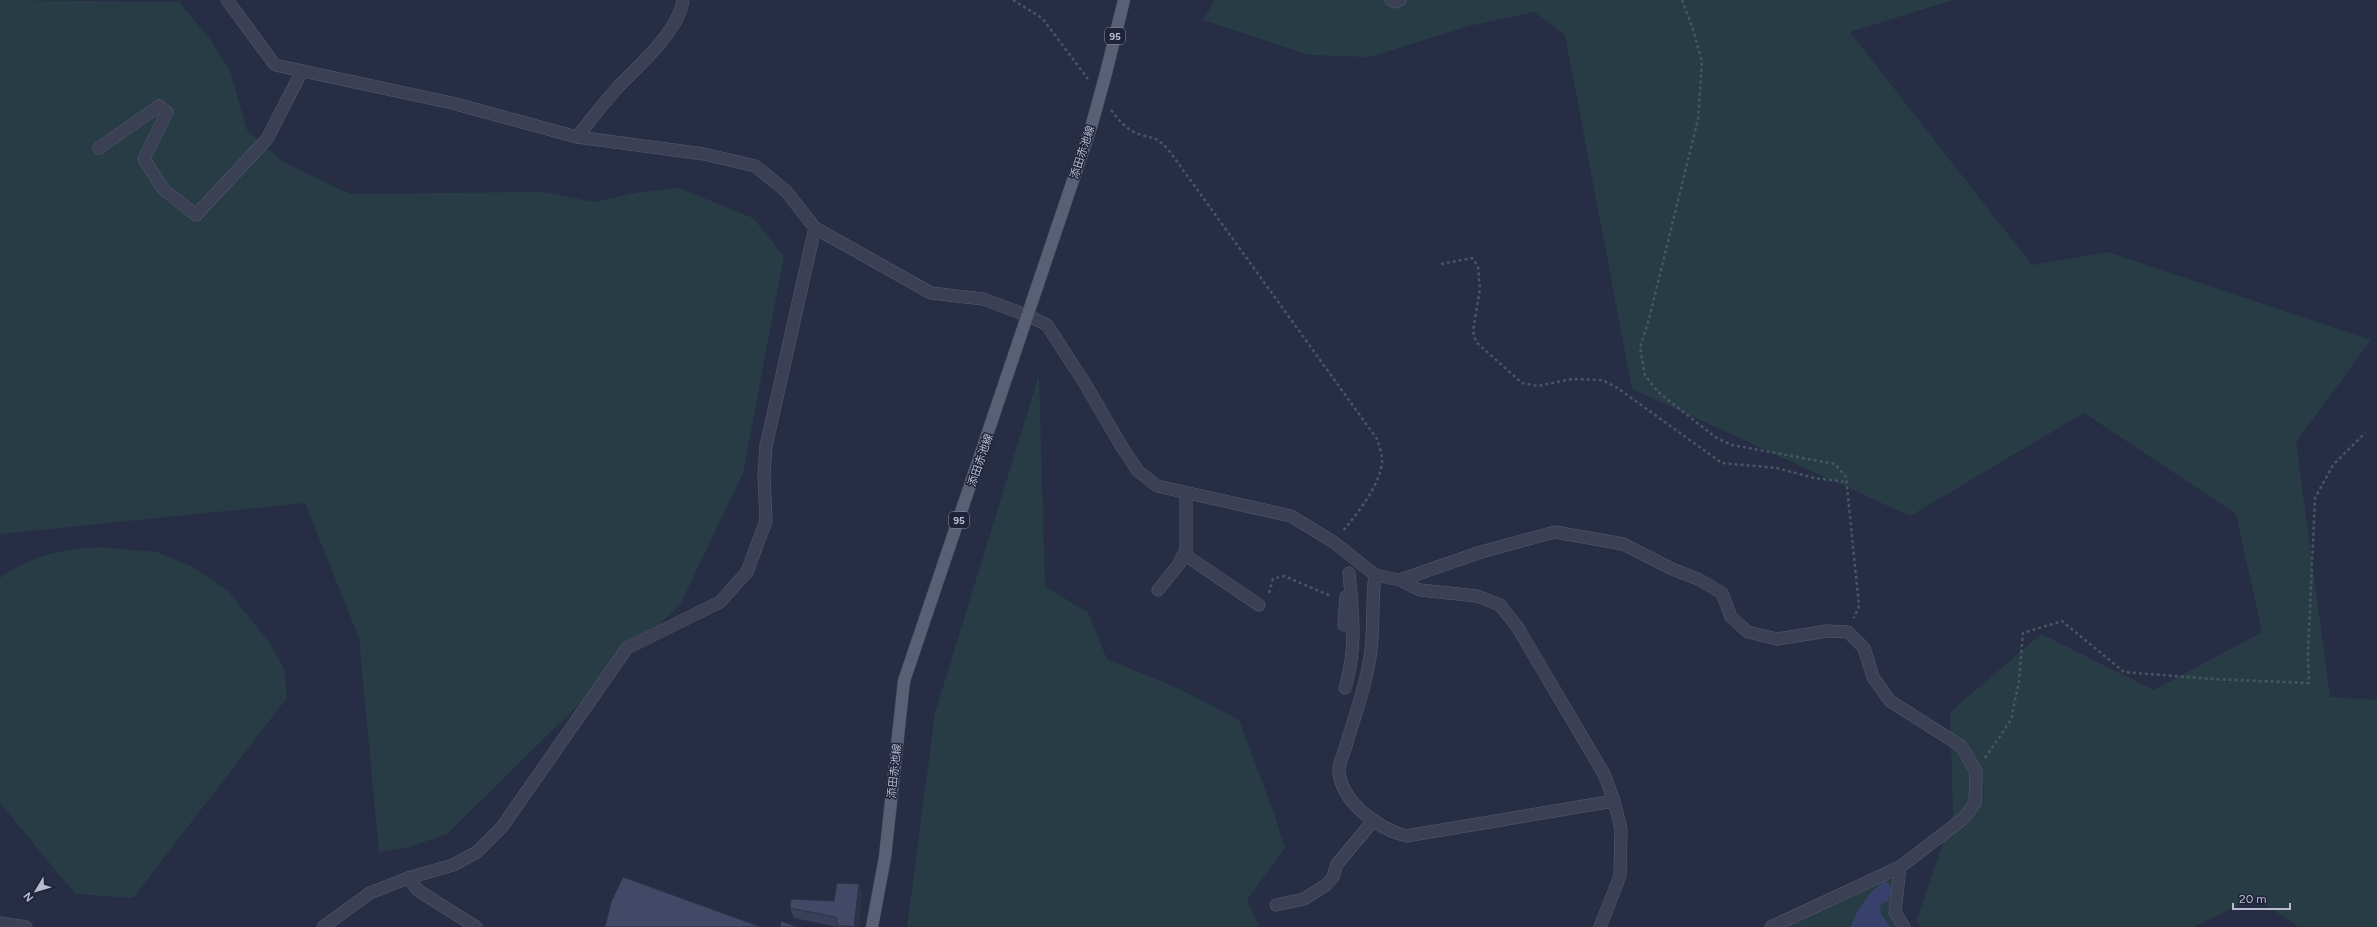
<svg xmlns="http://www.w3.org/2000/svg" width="2377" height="927" viewBox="0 0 2377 927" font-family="Figtree,'Noto Sans JP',sans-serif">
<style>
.green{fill:#283c46}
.water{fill:#37416b}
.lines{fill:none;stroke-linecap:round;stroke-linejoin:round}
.minor-casing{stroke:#565b6f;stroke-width:13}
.major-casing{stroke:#44495e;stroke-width:13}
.path{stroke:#435860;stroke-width:2.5;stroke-dasharray:3 3;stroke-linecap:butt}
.minor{stroke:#3b4055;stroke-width:12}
.major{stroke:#595f74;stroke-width:12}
.major-bridge-casing{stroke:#44495e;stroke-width:13;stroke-linecap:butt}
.major-bridge{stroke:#595f74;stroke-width:12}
.wall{fill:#393f58}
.shaded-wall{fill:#2e3347}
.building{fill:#424966;stroke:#2e3347}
.labels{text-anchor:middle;stroke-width:3;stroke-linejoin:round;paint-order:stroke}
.shield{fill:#1f243a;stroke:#8a8ea2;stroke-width:1}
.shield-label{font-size:10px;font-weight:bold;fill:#b8bcce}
.street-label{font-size:11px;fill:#b8bcce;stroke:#1f243a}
</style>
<rect width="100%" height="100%" fill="#262d45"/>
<!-- green -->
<g class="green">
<polygon points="0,0 179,2 210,39 230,71 247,130 283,162 350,194 543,192 594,202 639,192 679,188 753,218 784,256 743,473 680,605 447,834 409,847 379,852 359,638 305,503 0,534"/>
<polygon points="1215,0 1953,0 1850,32 2032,265 2108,252 2371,340 2296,442 2330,697 2377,700 2377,927 2299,927 2255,898 2193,927 1921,927 1917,920 1953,813 1950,712 2041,634 2154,690 2262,632 2236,514 2084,413 1910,516 1632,389 1565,35 1534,12 1469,26 1370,57 1309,55 1203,20"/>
<polygon points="1039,375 1045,586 1088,613 1107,659 1180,689 1239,720 1274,813 1285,848 1247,900 1259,927 907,927 935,713"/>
<path d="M97,547L157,552L193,567L228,591L269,642L284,668L287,698L133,898L75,894L0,803V578C29,556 62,549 97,547Z"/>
<polygon points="1887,876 1894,883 1904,927 1784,927"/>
</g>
<!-- water -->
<path class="water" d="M1886,881C1893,888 1892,892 1888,901L1880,905L1881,914L1890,927H1851C1855,912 1872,887 1886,881Z"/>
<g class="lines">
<!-- minor casing -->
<g class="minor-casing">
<g id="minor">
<polyline points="227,0 275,65 452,103 577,137 704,154 755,166 786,191 815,228 931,293 983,299 1029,316 1047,325 1084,382 1122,447 1138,471 1157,486 1291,516 1335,543 1375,575 1400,580 1420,590 1477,596 1500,605 1518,628 1604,774 1614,801 1621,829 1620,876 1600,927"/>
<polyline points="1391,0 1395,2 1400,0"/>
<path d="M577,137C590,120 604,103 618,87C639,65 679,31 683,0"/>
<polyline points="99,148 159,106 167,112 144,159 163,189 196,215 267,139 302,71"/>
<polyline points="1184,554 1259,605"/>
<path d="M1375,575C1371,605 1375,634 1369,663C1364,692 1353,721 1345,749C1343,755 1338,765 1339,772C1342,803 1379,829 1406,836L1614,801"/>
<polyline points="1400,580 1481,552 1555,532 1623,544 1672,569 1698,579 1722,593 1731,617 1748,632 1777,639 1827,631 1848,632 1864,648 1873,677 1890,701 1961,746 1976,771 1975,803 1964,818 1900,867 1895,912 1904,927"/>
<polyline points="1158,590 1179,564 1186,550 1186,494"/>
<polyline points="1344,625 1346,597"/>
<path d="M1345,688C1357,648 1353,615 1349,573"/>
<polyline points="408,878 419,891 476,927"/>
<polyline points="1276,905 1304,899 1326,885 1333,877 1337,864 1374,820"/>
<polyline points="0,923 26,927"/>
<polyline points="323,927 370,893 408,878 453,865 477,852 502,827 627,648 720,602 747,572 766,521 764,474 766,446 815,228"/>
<polyline points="1771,927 1900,867"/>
</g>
</g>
<!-- major casing -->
<g class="major-casing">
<g id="major">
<polyline points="1106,73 1124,0"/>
<polyline points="872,927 885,857 904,681 1092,124"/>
</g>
</g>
<!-- path -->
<g class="path">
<polyline points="1013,0 1042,18 1088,79"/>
<polyline points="1682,0 1692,26 1702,62 1698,119 1649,319 1640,348 1645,375 1658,392 1715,437 1732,445 1835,464 1846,477 1859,606 1854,618"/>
<path d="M1111,110C1118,119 1124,127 1134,132C1151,140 1152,133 1168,149L1377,439C1379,446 1383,456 1382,463C1379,487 1358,512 1343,531"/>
<polyline points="1441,264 1472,258 1478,266 1480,289 1473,331 1476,342 1522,383 1538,386 1572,379 1602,380 1616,387 1722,463 1777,468 1814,478 1847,482"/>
<polyline points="1269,593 1273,579 1284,576 1331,596"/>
<polyline points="1985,758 2011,720 2019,681 2023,633 2062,621 2124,672 2212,679 2309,683 2308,653 2315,498 2333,465 2365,433"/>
</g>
<!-- minor -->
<use href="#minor" class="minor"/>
<!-- major -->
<use href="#major" class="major"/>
<!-- major-bridge casing -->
<g class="major-bridge-casing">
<polyline id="major-bridge" points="1092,124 1106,73"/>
</g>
<!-- major-bridge -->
<use href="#major-bridge" class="major-bridge"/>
</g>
<!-- wall -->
<polygon class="wall" points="862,894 859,927 838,927 794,918 790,908 834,901"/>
<!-- shaded-wall -->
<polygon class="shaded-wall" points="859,884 862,894 859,927 854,927"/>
<!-- building -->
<g class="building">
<polygon points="623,877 761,927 605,927 611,902"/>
<polygon points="837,883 859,884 854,927 837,925 836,917 790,908 791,899 834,901"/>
<polygon points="781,921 797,927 780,927"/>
</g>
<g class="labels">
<!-- shield labels -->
<g class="shield">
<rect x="1105" y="28" width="20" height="16" rx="3"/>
<rect x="949" y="512" width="20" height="16" rx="3"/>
</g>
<g class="shield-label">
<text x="1115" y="40">95</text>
<text x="959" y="524">95</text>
</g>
<!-- street labels -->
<g class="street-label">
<text transform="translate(1082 152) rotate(-72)" y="4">添田赤池線</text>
<text transform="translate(980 460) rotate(-71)" y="4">添田赤池線</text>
<text transform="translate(894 771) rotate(-84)" y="4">添田赤池線</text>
</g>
</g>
<!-- north arrow -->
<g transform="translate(36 891) rotate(232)" stroke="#1f243a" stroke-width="3" paint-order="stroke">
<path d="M0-3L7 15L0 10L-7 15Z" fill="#b8bcce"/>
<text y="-6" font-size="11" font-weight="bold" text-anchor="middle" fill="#b8bcce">N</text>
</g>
<!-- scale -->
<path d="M2233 903v6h57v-6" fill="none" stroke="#b8bcce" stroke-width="2"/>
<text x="2239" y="903" font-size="12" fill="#b8bcce" stroke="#1f243a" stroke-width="3" paint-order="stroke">20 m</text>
</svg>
